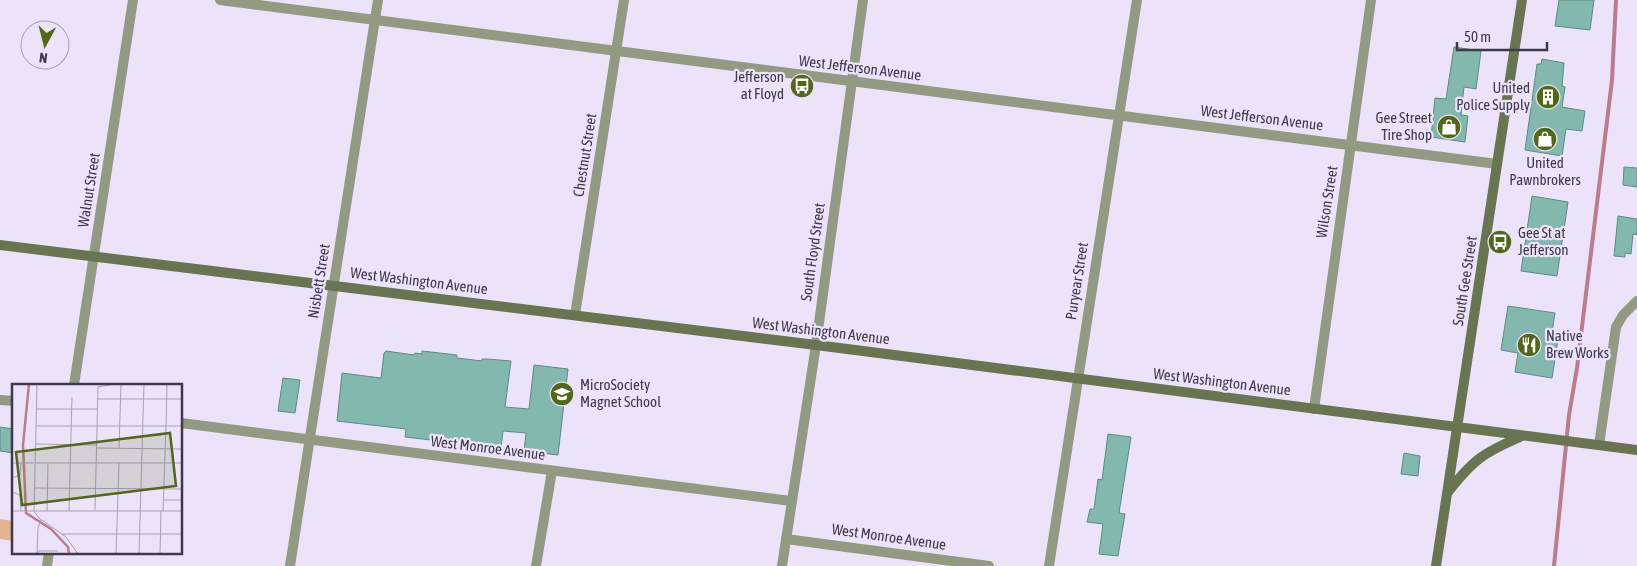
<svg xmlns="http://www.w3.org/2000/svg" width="1637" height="566" viewBox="0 0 1637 566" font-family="'Asap Condensed',sans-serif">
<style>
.green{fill:#e2b58e}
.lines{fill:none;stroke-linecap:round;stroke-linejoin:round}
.stream{stroke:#bc7c8c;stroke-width:4}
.building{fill:#83b8af;stroke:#598d85}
.street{stroke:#929b82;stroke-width:10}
.secondary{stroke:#697551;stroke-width:10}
.labels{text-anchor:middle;stroke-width:4.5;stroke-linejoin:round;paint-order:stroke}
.street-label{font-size:15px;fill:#3f3949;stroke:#ece3fb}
.poi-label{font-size:15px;fill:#3f3949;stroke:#ece3fb;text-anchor:end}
.inset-river{fill:none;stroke:#bc7c8c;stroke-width:2.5}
.inset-road{fill:none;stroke:#a79fb4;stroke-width:1}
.view{fill:#536816;fill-opacity:0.15;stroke:#536816;stroke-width:2.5}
.inset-edge{fill:none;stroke:#3f3949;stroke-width:2.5}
</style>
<rect width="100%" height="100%" fill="#ece3fb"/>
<!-- green -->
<polygon class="green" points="0,519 14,521 14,541 0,539"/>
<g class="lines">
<!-- stream -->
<polyline class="stream" points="1554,566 1569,415 1577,368 1612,80 1616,0"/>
</g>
<!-- building -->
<g class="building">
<polygon points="1559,0 1594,0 1590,30 1555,26"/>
<polygon points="1454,47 1481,51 1476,89 1464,87 1461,115 1468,116 1465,142 1431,137 1435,98 1446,99"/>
<polygon points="1542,59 1564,63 1562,86 1565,87 1562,107 1585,111 1582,131 1566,129 1562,156 1525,150 1537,64 1541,64"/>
<polygon points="1624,167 1637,168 1637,187 1623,185"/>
<polygon points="1532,196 1568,202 1557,276 1521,271"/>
<polygon points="1618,216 1637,219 1637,235 1633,234 1631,254 1625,253 1625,257 1614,256"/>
<polygon points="1508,306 1555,313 1551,339 1558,340 1552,378 1515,372 1518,353 1501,350"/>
<polygon points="386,351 414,355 415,353 422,354 422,351 457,355 457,358 482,361 482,359 487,359 511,361 505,407 529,409 534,365 568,369 558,455 524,451 526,433 503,431 501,448 405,437 406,429 337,421 342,373 381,378 384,353"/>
<polygon points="283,378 300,380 295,413 278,411"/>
<polygon points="0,427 14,429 14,453 0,451"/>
<polygon points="1108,434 1131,437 1119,513 1125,514 1118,556 1099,554 1103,524 1087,522 1090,509 1094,509 1098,479 1102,480"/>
<polygon points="1404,453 1420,456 1418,476 1401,474"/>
</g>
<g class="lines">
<!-- street -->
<g class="street">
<polyline points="220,0 1497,164"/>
<polyline points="575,315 624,0"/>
<polyline points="74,385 133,0"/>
<polyline points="0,400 14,401"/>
<polyline points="1314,409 1371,0"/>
<polyline points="181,423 791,501"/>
<polyline points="1599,445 1616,327 1623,315 1637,301"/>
<polyline points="786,539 989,566"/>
<polyline points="47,566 49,552"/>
<polyline points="290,566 378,0"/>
<polyline points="536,566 552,471"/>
<polyline points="782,566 816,345 863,0"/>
<polyline points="1049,566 1137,0"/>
</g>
<!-- secondary -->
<g class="secondary">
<polyline points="0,245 816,345 1637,450"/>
<path d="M1448,492C1473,460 1483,453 1520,437"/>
<polyline points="1436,566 1522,0"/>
</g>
</g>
<!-- icons -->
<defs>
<g id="bus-disc" transform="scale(1.25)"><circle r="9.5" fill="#536816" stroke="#ece3fb"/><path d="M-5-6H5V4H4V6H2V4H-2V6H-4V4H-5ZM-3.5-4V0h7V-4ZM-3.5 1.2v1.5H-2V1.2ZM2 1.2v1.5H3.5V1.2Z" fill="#fff"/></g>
<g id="building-disc" transform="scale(1.25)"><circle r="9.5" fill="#536816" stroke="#ece3fb"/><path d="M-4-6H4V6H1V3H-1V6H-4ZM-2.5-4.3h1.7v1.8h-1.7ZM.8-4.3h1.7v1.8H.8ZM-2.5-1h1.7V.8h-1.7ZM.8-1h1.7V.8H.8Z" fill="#fff"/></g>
<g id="shop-disc" transform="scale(1.25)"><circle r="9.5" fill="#536816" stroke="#ece3fb"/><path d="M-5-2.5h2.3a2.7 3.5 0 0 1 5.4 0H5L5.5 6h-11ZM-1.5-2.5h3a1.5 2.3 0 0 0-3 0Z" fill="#fff"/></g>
<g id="restaurant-disc" transform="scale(1.25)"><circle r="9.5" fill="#536816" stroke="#ece3fb"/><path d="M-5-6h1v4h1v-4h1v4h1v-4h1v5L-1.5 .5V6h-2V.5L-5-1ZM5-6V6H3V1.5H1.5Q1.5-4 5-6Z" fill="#fff"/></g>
<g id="school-disc" transform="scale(1.25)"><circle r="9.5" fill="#536816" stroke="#ece3fb"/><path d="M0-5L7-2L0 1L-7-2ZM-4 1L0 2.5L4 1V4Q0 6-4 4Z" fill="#fff"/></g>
</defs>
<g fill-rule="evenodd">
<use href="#bus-disc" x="802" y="86"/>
<use href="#building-disc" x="1548" y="97"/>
<use href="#shop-disc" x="1449" y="127"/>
<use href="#shop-disc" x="1545" y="139"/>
<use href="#bus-disc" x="1500" y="242"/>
<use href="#restaurant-disc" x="1529" y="345"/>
<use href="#school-disc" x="562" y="394"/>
</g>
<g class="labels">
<!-- street labels -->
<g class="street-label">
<text transform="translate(860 68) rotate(7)" y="5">West Jefferson Avenue</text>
<text transform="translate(1262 118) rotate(7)" y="5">West Jefferson Avenue</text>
<text transform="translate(585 155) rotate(-81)" y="5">Chestnut Street</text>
<text transform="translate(89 190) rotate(-81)" y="5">Walnut Street</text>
<text transform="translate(1327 202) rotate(-81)" y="5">Wilson Street</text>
<text transform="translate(813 252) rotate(-82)" y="5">South Floyd Street</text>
<text transform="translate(319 281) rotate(-81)" y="5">Nisbett Street</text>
<text transform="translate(419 281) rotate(7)" y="5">West Washington Avenue</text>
<text transform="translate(1077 281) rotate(-81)" y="5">Puryear Street</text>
<text transform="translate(1465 281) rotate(-81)" y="5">South Gee Street</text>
<text transform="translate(821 331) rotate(7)" y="5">West Washington Avenue</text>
<text transform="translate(1222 382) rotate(7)" y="5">West Washington Avenue</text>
<text transform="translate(488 448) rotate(7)" y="5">West Monroe Avenue</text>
<text transform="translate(889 537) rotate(8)" y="5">West Monroe Avenue</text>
</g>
<!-- poi labels -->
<g class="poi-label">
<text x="784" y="82">Jefferson<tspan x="784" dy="17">at Floyd</tspan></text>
<text x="1530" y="93">United<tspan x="1530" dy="17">Police Supply</tspan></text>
<text x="1432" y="123">Gee Street<tspan x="1432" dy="17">Tire Shop</tspan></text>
<text x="1545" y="168" text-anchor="middle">United<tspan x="1545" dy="17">Pawnbrokers</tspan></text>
<text x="1518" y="238" text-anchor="start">Gee St at<tspan x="1518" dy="17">Jefferson</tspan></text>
<text x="1546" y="341" text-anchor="start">Native<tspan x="1546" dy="17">Brew Works</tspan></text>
<text x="580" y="390" text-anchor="start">MicroSociety<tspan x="580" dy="17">Magnet School</tspan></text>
</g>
</g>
<!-- overview -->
<g transform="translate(12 384)">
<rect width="170" height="170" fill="#ece3fb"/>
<path class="inset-river" d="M17,0L11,61L14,129L39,145L56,163L57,170"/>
<path class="inset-road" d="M25,0L22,127L27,134L54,153L66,170M85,15H170M24,25H85M24,42H170M154,42L155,0M23,60L84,61M84,64L170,65M107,64L109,0M0,79H22M24,79H170M0,94L8,91L9,79M22,104L170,105M0,108L8,111L9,127M151,116H170M83,126L86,3L103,0M0,127H170M35,127L36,79M57,127L60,13M151,127L154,42M50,150H170M25,167H46M25,170L26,144L29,136M104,170L107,79M127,170L132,0M148,170L149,127"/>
<path class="view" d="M158,49L164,102L10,121L4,68Z"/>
<rect width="170" height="170" class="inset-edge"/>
</g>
<!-- north arrow -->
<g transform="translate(45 45) rotate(187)"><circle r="24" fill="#ece3fb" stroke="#a79fb4"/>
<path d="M0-4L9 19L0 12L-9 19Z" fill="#536816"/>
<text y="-8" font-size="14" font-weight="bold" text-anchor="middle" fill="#3f3949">N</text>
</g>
<!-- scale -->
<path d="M1457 42v8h90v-8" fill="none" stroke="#3f3949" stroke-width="2.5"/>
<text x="1464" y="42" font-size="15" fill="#3f3949" stroke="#ece3fb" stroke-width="4" paint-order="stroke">50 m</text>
</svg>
